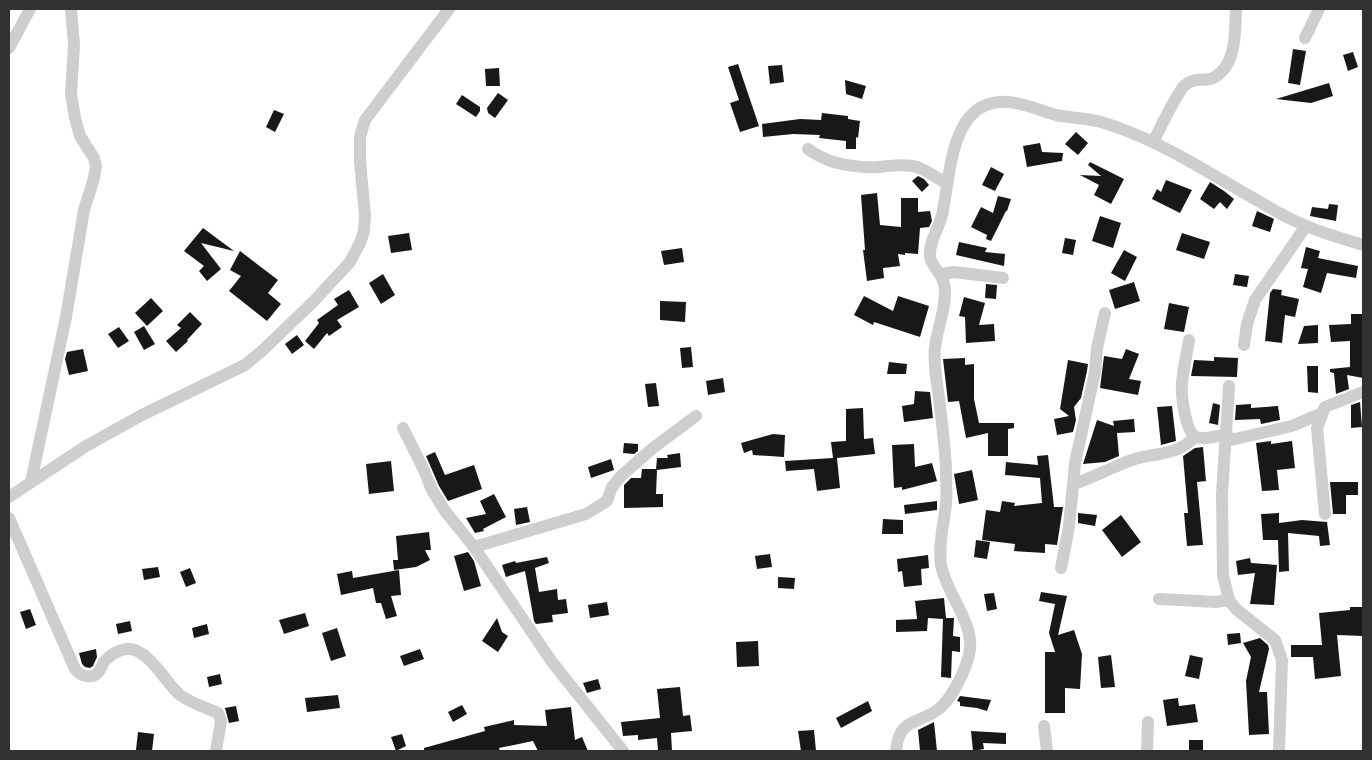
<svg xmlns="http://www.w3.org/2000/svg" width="1372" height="760" viewBox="0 0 1372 760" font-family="Figtree,sans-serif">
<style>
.building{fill:#181818}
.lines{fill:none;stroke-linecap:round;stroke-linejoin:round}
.minor{stroke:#cecece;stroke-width:12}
</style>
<rect width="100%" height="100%" fill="#fff"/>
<!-- building -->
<g class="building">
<polygon points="1293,49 1306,51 1300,85 1288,83"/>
<polygon points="1353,52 1358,67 1348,71 1343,55"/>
<polygon points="738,64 759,126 740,132 730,103 739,100 728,67"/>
<polygon points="782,65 784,82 770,84 768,66"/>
<polygon points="499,68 500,86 486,86 485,69"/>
<polygon points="845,80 866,86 862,99 846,94"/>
<polygon points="1329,83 1333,96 1311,103 1276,99"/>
<polygon points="498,93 508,100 495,118 488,113 487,108"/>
<polygon points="462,95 480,107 480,111 476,117 456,104"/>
<polygon points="274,110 284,114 275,132 266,127"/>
<polygon points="822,113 848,116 848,119 860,121 858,138 856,137 856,149 846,149 846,141 819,138 820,135 793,134 763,137 762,124 800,119 821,120"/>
<polygon points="1076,132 1088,143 1078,155 1065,144"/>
<polygon points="1040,143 1042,152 1063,153 1062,161 1027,167 1023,146"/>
<polygon points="1090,162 1124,179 1111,204 1094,195 1099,185 1080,175 1101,176 1088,165"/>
<polygon points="991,167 1004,174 995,191 982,185"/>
<polygon points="918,176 924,179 929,185 922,192 912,181"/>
<polygon points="1166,180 1192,190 1180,213 1152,199 1157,189 1161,192"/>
<polygon points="1210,182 1224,191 1234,199 1227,209 1220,202 1214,209 1200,199"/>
<polygon points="877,193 880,225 901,227 901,198 918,198 918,212 930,211 932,221 929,227 920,228 918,254 905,253 905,255 898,254 900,266 883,268 884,278 867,281 863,250 865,250 861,195"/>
<polygon points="998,196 1011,199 1007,211 1006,211 991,241 986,239 987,235 971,227 981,207 993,213"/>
<polygon points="1329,204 1338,205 1336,221 1310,216 1312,207 1328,209"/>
<polygon points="1257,211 1274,219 1270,232 1252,226"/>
<polygon points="1100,216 1121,223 1113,248 1092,241"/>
<polygon points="203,228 234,251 201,243 221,269 207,281 199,271 204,266 184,251"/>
<polygon points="409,233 412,250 391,253 388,236"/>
<polygon points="1182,233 1210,242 1204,259 1176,250"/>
<polygon points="1065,238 1076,240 1073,255 1062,253"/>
<polygon points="959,242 987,248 985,252 1005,254 1004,266 956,255"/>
<polygon points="1306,247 1320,251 1318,258 1358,266 1356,278 1327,273 1321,293 1303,287 1308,269 1301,268"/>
<polygon points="682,248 684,262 664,265 661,251"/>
<polygon points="1124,250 1137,257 1125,281 1111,273"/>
<polygon points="240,251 278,280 268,293 281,304 267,321 229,291 241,276 230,270"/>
<polygon points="383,274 395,295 381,304 369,283"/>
<polygon points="1235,274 1249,276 1247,287 1233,285"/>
<polygon points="1134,282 1140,301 1115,309 1109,290"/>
<polygon points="986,284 997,285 996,299 985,298"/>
<polygon points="1273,289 1282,290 1281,295 1299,299 1295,317 1285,315 1282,343 1265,341 1270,293"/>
<polygon points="349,290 359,307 337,320 342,327 329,336 327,333 314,349 305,341 319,323 317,320 338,305 334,299"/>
<polygon points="864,296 893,311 898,296 929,306 920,337 874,322 873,325 854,315"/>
<polygon points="964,297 985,303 979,325 994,324 995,341 966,343 965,317 959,316"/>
<polygon points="151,298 163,311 147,326 135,313"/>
<polygon points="660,301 686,302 685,322 660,320"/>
<polygon points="1169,303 1189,307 1184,332 1164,329"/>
<polygon points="190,312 202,324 187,340 188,341 176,352 166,341 181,328 177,325"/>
<polygon points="1351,314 1363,314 1363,378 1347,375 1349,389 1336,394 1334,373 1330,372 1330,369 1350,367 1350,341 1331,342 1329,325 1351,324"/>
<polygon points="1318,325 1318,343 1298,344 1304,326"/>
<polygon points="144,326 155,344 144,350 134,332"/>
<polygon points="119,327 129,341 118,348 108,334"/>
<polygon points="297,335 304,345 292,354 285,344"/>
<polygon points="691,347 693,367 682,368 680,348"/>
<polygon points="83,349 88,371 69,375 65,359 67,352"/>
<polygon points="1126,349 1139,354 1129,379 1141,381 1138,395 1100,388 1104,356 1122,359"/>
<polygon points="1214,357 1238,358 1237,377 1191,376 1194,360 1214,361"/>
<polygon points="965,358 965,365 974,364 974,399 979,423 1014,423 1014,428 1008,429 1008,456 988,456 988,433 966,438 959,401 948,402 943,359"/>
<polygon points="1068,360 1088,364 1087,371 1081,398 1074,407 1076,420 1073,432 1057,435 1054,419 1069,416 1060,409"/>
<polygon points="889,362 907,364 906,374 887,374"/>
<polygon points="1307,366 1318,366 1318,393 1308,392"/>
<polygon points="723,378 725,392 708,395 706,381"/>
<polygon points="656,383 659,406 648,407 645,384"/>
<polygon points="915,391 930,392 933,418 904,422 902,406 914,404"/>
<polygon points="1360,402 1362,427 1351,428 1351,405"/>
<polygon points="1213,403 1220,405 1218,425 1209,423"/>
<polygon points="1251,404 1251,408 1278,406 1280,420 1261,424 1260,419 1235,420 1236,405"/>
<polygon points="1172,406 1176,441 1161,445 1157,407"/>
<polygon points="863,408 864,439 873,438 875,454 837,458 840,488 817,491 814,469 786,471 785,461 833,458 831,442 846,441 846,409"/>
<polygon points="1134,419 1135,432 1117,433 1119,456 1105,462 1083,464 1097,420 1114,426 1113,421"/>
<polygon points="773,434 785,435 784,457 753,455 752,450 744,453 741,443"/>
<polygon points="1271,441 1271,444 1292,441 1295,468 1277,470 1279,490 1262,491 1256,443"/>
<polygon points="624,443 638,444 638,451 634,454 623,453"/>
<polygon points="914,444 915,467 932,463 937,481 902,490 902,487 894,488 892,445"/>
<polygon points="1203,447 1206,481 1197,482 1203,545 1187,546 1184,513 1188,513 1183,456 1195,448"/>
<polygon points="435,452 445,475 474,465 482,489 448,501 439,486 426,456"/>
<polygon points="680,453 681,467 657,470 656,494 663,494 663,507 624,508 624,485 631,478 641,478 642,469 656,469 657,458 668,458 667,455"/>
<polygon points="1048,455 1054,507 1063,507 1057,545 1045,544 1045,553 1014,551 1015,544 982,540 986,510 1000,512 1002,501 1015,503 1014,506 1042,503 1040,478 1005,475 1006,462 1038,465 1037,456"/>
<polygon points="611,459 614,470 591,478 588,467"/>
<polygon points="391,461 394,491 369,494 366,464"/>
<polygon points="972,470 978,500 959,504 954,474"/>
<polygon points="1330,482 1358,482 1358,495 1346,495 1346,514 1333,514"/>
<polygon points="494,494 506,517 483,529 484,531 475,533 466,518 486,514 480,501"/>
<polygon points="937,501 937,510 905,514 904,505"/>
<polygon points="527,507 530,522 516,525 514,509"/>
<polygon points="1078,513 1097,515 1095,526 1078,523"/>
<polygon points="1279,513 1279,523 1302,520 1327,522 1330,545 1320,546 1319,536 1288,533 1289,571 1279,572 1278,540 1263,540 1261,514"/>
<polygon points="1121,515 1141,542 1122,557 1102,530"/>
<polygon points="883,519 903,520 903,534 882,534"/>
<polygon points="429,532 431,550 425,550 430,560 416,567 394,570 393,560 398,560 396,536"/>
<polygon points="976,540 990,542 987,559 974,557"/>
<polygon points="468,552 474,561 481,586 464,591 454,556"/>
<polygon points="770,554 772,567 757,569 755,556"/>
<polygon points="928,555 929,568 921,569 922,585 904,587 902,571 898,572 897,559"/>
<polygon points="547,557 549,563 535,568 539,592 557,589 558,600 566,599 568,613 552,615 553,622 536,624 534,621 525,571 506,577 502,565 515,561 516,563"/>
<polygon points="1250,558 1251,563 1277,565 1274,605 1250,604 1255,573 1238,575 1236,561"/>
<polygon points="158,567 160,577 144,580 142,569"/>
<polygon points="190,568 196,583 186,587 180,572"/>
<polygon points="399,570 401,595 391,596 397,616 386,619 381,603 376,603 373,588 341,595 337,574 352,571 353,578"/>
<polygon points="778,577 795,578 794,589 778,588"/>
<polygon points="1041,592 1067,596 1058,635 1074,630 1082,654 1080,689 1065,688 1065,713 1045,713 1045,652 1055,652 1049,633 1055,604 1039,601"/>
<polygon points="994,593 997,609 987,611 984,594"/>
<polygon points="944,598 946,618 954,618 953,636 960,637 960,652 952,651 951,678 941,677 943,619 928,618 927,631 896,632 896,620 917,619 915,601"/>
<polygon points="607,602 609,615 590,618 588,605"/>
<polygon points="1350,607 1363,607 1363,636 1337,635 1341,676 1315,679 1313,657 1291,657 1291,645 1322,645 1319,613 1350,610"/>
<polygon points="30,609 36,625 26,629 20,612"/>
<polygon points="305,613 309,626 284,634 279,620"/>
<polygon points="497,618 502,632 508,636 498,652 482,641"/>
<polygon points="130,621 132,631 118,634 116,624"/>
<polygon points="207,624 209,634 194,638 192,628"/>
<polygon points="337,628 346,656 331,661 322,633"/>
<polygon points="1240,633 1241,643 1228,645 1227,634"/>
<polygon points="1260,638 1268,645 1269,649 1259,692 1267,692 1269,734 1249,735 1246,681 1251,657 1243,643"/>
<polygon points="758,641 759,666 737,667 736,642"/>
<polygon points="96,649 97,657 93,666 90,668 85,667 82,664 79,653"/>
<polygon points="420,649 424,659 404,666 400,656"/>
<polygon points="1111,655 1115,687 1101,688 1098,657"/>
<polygon points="1190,655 1203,658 1199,679 1185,676"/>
<polygon points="220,674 222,684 209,687 207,677"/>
<polygon points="598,679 601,689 587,693 583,683"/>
<polygon points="680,687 683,716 690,715 692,731 671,733 672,751 658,751 657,738 638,740 638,735 623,736 621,722 660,718 657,689"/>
<polygon points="338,695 340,708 307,712 305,698"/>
<polygon points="960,696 991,700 987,711 977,708 960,706 960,702 957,701"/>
<polygon points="1178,698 1179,706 1195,704 1198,722 1167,726 1163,700"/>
<polygon points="868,701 872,711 841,728 836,718"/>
<polygon points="462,705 467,714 453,722 448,712"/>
<polygon points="236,706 239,721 229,723 225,708"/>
<polygon points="571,707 575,740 582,737 588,751 538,751 533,741 499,748 500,751 424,751 424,748 485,731 484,727 514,720 514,725 547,726 545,710"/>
<polygon points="934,722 937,751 920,751 918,730"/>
<polygon points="814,730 816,751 801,751 798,731"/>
<polygon points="971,731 1006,733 1006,744 983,743 984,749 973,751"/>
<polygon points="138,732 154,734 152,751 136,750"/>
<polygon points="402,734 406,746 396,751 391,737"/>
<rect x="1189" y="740" width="14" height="11"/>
</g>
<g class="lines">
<!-- minor -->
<g class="minor">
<polyline points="1305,38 1319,9"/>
<polyline points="9,48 30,9"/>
<path d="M1153,142C1159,131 1177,92 1185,85C1196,76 1205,83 1215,77C1237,64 1235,31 1236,9"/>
<path d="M808,149C828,164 852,168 878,167C889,166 901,164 913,166C924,168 937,178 947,184"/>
<polyline points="941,274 954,272 1003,278"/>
<path d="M1189,340C1187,354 1183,369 1182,383C1181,394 1185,432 1196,437C1206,440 1217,436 1227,434"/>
<polyline points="1244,345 1247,324 1255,300 1306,226"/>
<polyline points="1229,386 1222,494 1223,575 1229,600 1236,609 1275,640 1282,660 1279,751"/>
<polyline points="403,428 423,468 432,490 445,511 474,547 552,662 623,751"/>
<polyline points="1226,441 1292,426 1322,413"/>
<polyline points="31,482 66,317 84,210 94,178 96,166 94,158 80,136 75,118 71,94 74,45 71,9"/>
<path d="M1074,484C1094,477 1114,466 1135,459C1159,452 1176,456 1195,437"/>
<polyline points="9,497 86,446 142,415 245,365 263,350 313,302 350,262 360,243 364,231 365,216 360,161 360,137 365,120 449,9"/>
<polyline points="1325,514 1317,428 1325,407 1363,392"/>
<path d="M9,518L75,669C81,677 94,680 100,670C102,666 103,662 106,660C111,654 122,648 130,649C150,651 165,682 180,695C191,703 206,708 218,713L221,721L216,751"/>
<polyline points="474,547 586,514 607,501 612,487 621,476 653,448 696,416"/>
<polyline points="1061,568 1069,527 1075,463 1095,372 1097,348 1105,313"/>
<polyline points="1159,599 1216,602 1229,600"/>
<polyline points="1044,726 1047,751"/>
<path d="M896,751C899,716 920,725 940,708C953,697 968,666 970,649C973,621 946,593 941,565C938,545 944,523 946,504C947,493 946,481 946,470C945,446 942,422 939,398C937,382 933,364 935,348C937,329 945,312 945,293C946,275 933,270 930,257C928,244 939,228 942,215C951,176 949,98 1008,102C1023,103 1042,111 1056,115C1071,118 1086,118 1101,122C1111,125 1122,129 1132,133C1186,155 1234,189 1285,216C1309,229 1337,237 1363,245"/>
<polyline points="1147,751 1148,722"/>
</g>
</g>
<!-- border -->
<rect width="1372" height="760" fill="none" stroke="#313131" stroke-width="20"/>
</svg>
